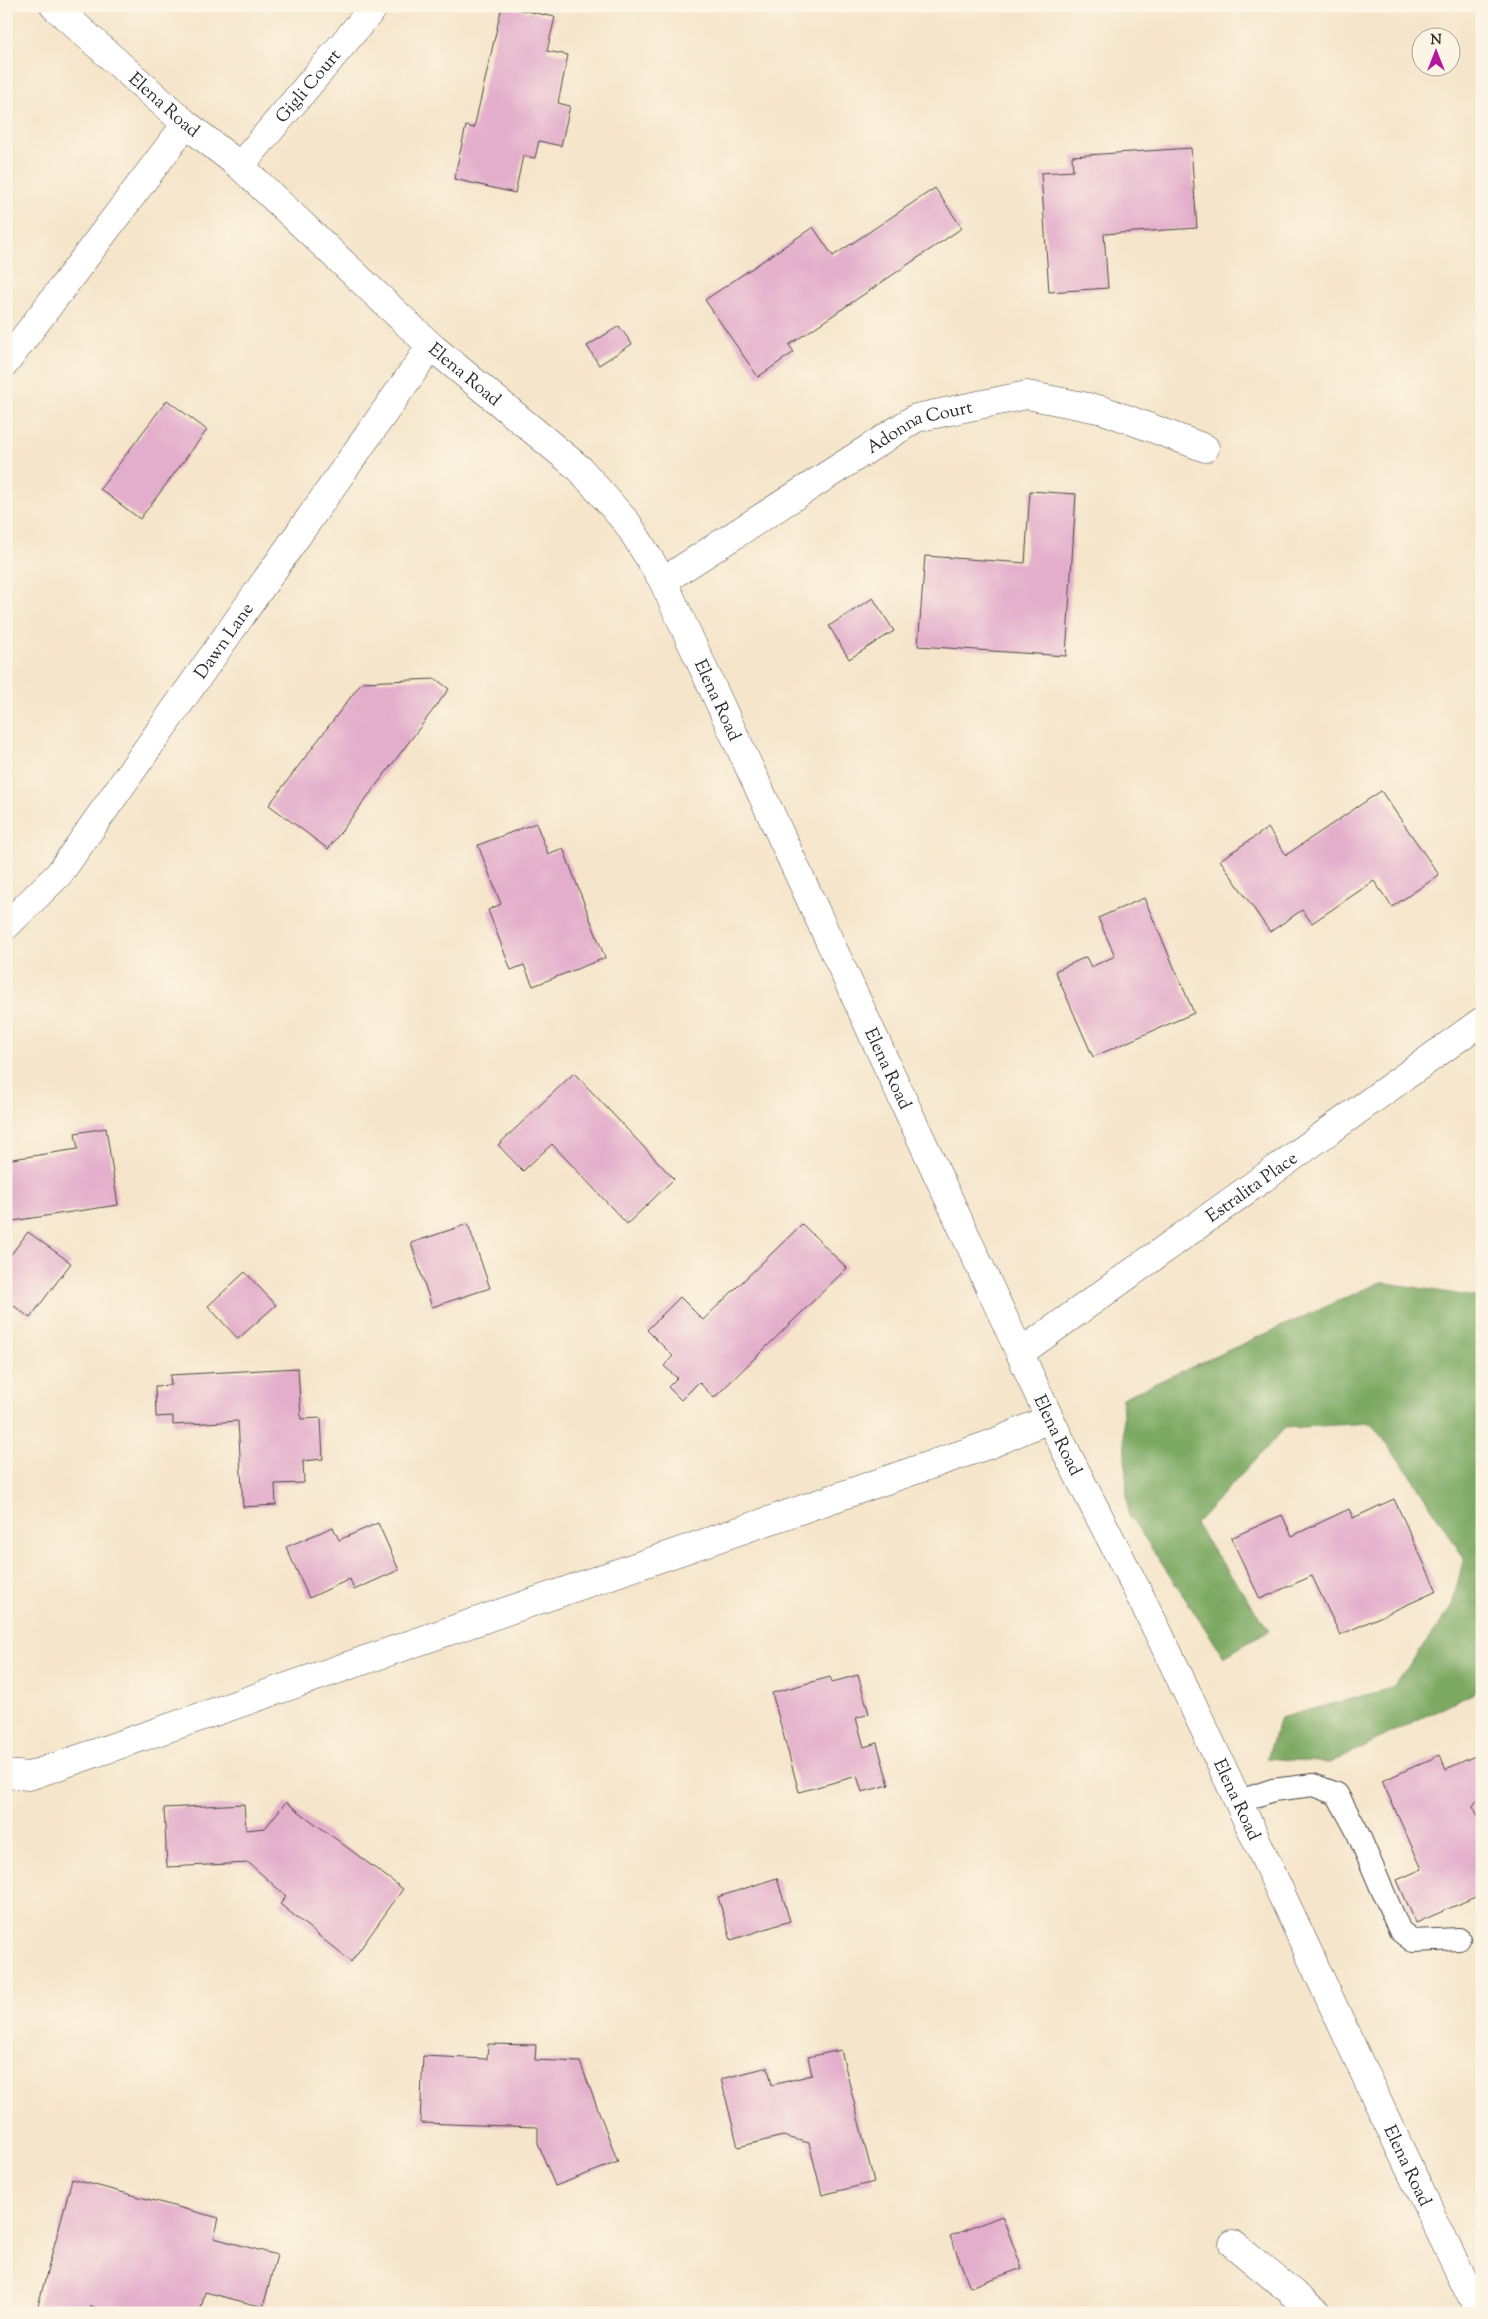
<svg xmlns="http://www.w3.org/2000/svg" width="1488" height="2319" viewBox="0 0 1488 2319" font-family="'Sorts Mill Goudy',serif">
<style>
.forest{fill:#7ca962;stroke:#546a46}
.building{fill:#e3aecb}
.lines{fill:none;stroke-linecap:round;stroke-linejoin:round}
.lane-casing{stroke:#494743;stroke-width:24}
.street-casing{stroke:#494743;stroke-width:29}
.secondary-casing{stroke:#494743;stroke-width:29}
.lane{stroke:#fff;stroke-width:22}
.street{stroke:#fff;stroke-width:28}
.secondary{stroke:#fff;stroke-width:28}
.labels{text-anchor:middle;stroke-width:4;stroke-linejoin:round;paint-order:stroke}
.street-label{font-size:18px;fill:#2b2b2b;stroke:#fcf5e5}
</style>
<rect width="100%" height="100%" fill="#fcf5e5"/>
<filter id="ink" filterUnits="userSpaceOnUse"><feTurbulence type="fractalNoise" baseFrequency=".02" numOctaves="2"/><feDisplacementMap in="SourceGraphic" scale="10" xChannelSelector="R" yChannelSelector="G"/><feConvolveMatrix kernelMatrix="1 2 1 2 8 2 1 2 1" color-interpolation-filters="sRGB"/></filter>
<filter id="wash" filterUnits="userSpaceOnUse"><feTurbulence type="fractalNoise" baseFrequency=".0096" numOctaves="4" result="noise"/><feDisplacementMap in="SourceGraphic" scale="20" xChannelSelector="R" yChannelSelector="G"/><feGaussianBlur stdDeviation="1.12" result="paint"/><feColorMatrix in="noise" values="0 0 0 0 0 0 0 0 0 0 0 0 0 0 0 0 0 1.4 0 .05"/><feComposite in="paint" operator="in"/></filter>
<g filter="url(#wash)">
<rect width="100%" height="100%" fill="#f5e5ca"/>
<!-- forest -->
<polygon class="forest" points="1381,1282 1482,1298 1482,1688 1330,1763 1267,1758 1280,1718 1392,1688 1451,1609 1464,1558 1411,1476 1371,1423 1285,1428 1195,1524 1269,1630 1224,1657 1128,1513 1122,1398"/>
<g id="blocks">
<!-- building -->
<g class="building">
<polygon points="502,6 555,17 547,51 568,55 558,103 570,106 561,146 539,141 535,158 523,156 515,193 454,179 466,126 474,128"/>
<polygon points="1191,148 1197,228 1104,234 1108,288 1049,292 1041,173 1073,171 1072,156"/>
<polygon points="935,188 962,228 789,345 794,352 758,377 705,300 813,227 833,256"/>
<polygon points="619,326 632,344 599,365 587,346"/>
<polygon points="167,400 207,430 140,519 100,489"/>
<polygon points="1030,491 1076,494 1066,656 918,646 925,556 1025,563"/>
<polygon points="873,598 894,631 849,659 829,626"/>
<polygon points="436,679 449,689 328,849 269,805 362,682"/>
<polygon points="1381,791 1439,875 1392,907 1374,881 1312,923 1302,910 1270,932 1220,860 1268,828 1286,855"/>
<polygon points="536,823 548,854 563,848 605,958 533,986 524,965 511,970 488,910 501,904 478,845"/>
<polygon points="1144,898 1194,1013 1093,1057 1055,971 1086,957 1091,967 1115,956 1098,918"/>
<polygon points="574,1073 674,1179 627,1224 552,1144 523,1171 498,1145"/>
<polygon points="106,1128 118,1205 6,1222 6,1160 78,1149 75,1133"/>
<polygon points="468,1224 490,1288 432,1307 411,1243"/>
<polygon points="802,1224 847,1268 714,1398 699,1382 681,1400 668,1387 677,1378 664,1366 673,1356 647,1330 680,1297 703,1320"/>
<polygon points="28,1232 71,1263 30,1318 6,1300 6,1261"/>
<polygon points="245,1272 276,1305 238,1339 208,1306"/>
<polygon points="298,1368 301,1419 321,1418 323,1459 303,1461 304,1483 275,1484 276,1505 243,1507 238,1421 173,1425 173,1416 156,1417 155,1386 171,1385 170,1375"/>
<polygon points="1394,1499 1437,1591 1340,1635 1312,1576 1260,1599 1231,1538 1282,1515 1292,1536 1349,1509 1353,1518"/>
<polygon points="378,1523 399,1570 354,1590 350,1579 309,1598 286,1547 333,1527 339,1540"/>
<polygon points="858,1675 869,1714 856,1718 864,1747 877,1743 889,1785 862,1792 857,1776 799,1792 772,1693 830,1677 832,1682"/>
<polygon points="1440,1755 1446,1769 1475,1756 1482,1770 1482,1793 1473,1806 1482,1824 1482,1894 1416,1923 1397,1880 1422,1869 1382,1781"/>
<polygon points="286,1802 403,1889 351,1962 280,1904 286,1896 249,1863 167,1867 164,1808 244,1804 246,1830 265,1828"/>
<polygon points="777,1878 790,1921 731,1940 718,1897"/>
<polygon points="488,2044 536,2045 535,2060 580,2062 618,2162 555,2186 538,2144 538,2127 420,2123 423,2056 487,2059"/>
<polygon points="841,2050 874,2182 822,2195 809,2143 783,2136 738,2147 721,2079 768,2067 772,2085 812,2075 808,2057"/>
<polygon points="72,2179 219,2218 214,2238 277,2255 263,2307 205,2292 200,2313 115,2313 91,2306 90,2313 36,2313"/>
<polygon points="1002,2216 1022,2268 970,2287 950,2236"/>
<polygon points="1086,2308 1087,2313 1064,2313 1064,2312"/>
</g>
</g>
</g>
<g filter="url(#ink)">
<use href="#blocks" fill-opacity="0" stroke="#494743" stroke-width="1"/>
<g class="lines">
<!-- lane casing -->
<g class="lane-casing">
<polyline id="lane" points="1237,1802 1273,1790 1313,1785 1337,1794 1356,1829 1400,1931 1413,1941 1459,1939"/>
</g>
<!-- street casing -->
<g class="street-casing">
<g id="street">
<path id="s1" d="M240,166L375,6"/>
<polyline points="6,362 186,124"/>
<path id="s2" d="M663,581L916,418L1027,395L1103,410L1205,448"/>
<path id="s3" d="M6,926L59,874L431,346"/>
<path id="s4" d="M1020,1353L1482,1021"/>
<polyline points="6,1774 29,1776 991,1444 1049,1419"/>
<polyline points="1233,2244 1317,2313"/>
</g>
</g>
<!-- secondary casing -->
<g class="secondary-casing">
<g id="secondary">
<path id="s5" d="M54,6L186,124L240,166L431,346L580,469L628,524L663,581L1020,1353C1060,1446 1110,1535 1155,1626C1266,1854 1366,2086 1480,2313"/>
</g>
</g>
<!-- lane -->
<use href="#lane" class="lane"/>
<!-- street -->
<use href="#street" class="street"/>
<!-- secondary -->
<use href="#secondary" class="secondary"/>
</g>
</g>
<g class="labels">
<!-- street labels -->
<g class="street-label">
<text dy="6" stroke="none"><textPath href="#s1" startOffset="105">Gigli Court</textPath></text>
<text dy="6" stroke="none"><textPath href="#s5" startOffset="148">Elena Road</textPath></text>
<text dy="6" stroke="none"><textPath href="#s5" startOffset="552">Elena Road</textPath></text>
<text dy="6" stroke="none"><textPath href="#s2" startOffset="301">Adonna Court</textPath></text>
<text dy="6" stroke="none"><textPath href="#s3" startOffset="360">Dawn Lane</textPath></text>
<text dy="6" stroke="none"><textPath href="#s5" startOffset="972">Elena Road</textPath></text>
<text dy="6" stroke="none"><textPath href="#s5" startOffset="1378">Elena Road</textPath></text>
<text dy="6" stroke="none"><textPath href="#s4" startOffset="285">Estralita Place</textPath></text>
<text dy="6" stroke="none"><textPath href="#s5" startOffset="1782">Elena Road</textPath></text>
<text dy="6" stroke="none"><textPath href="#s5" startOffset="2188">Elena Road</textPath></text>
<text dy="6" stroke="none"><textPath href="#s5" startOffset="2592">Elena Road</textPath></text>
</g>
</g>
<!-- margin -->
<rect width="1488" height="2319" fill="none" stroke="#fcf5e5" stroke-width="25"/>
<!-- north arrow -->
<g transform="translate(1436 52)"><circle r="24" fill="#fcf5e5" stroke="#a8a49b"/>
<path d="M0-4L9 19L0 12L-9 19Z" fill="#b5179e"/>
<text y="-8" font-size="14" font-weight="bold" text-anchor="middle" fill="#2b2b2b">N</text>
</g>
</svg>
